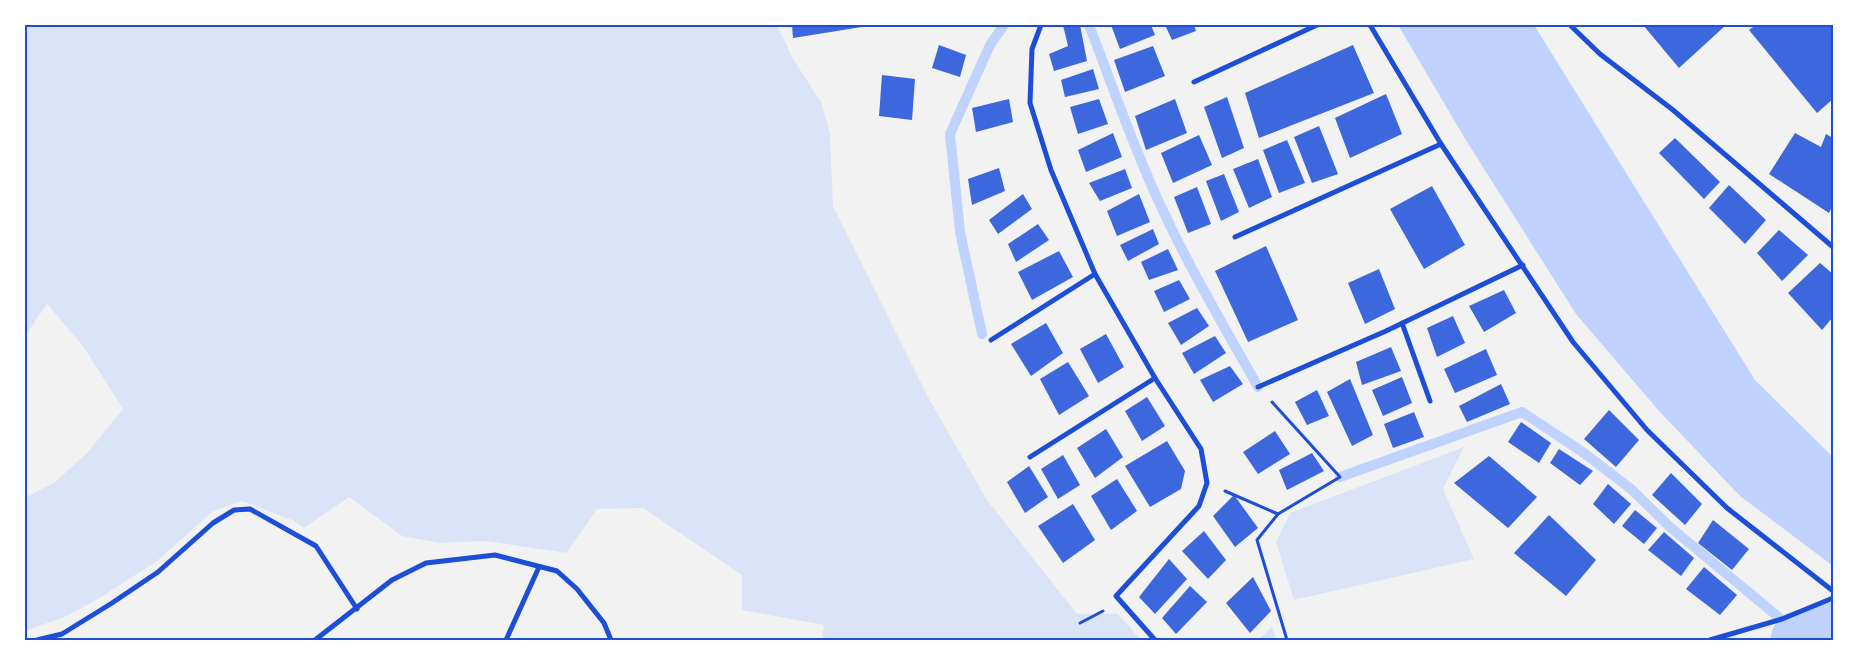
<svg xmlns="http://www.w3.org/2000/svg" width="1858" height="665" viewBox="0 0 1858 665" font-family="'Exo 2',sans-serif">
<style>
.green{fill:#dbe4f7}
.water{fill:#bfd3fe}
.lines{fill:none;stroke-linecap:round;stroke-linejoin:round}
.stream{stroke:#bfd3fe;stroke-width:10}
.river{stroke:#bfd3fe;stroke-width:59}
.building{fill:#3d67dc}
.path{stroke:#1d4ed8;stroke-width:3}
.minor{stroke:#1d4ed8;stroke-width:5}
.neatline{fill:none;stroke:#1d4ed8;stroke-width:2}
</style>
<rect width="100%" height="100%" fill="#f2f2f2"/>
<!-- green -->
<g class="green">
<polygon points="25,25 777,25 793,59 821,102 830,133 833,206 929,399 987,500 1077,614 1118,614 1141,640 822,640 824,625 742,610 742,575 643,508 597,509 566,553 486,541 440,543 402,536 349,497 304,528 292,520 242,501 213,511 157,561 98,599 67,616 25,631 25,498 55,482 87,453 123,409 83,346 47,304 25,336"/>
<polygon points="1464,447 1443,489 1474,559 1294,600 1276,542 1290,513"/>
<polygon points="1272,627 1276,640 1258,640"/>
</g>
<!-- water -->
<polygon class="water" points="1398,25 1534,25 1755,380 1833,457 1833,566 1740,496 1659,411 1576,314 1467,142"/>
<g class="lines">
<!-- stream -->
<g class="stream">
<path d="M1089,25C1112,84 1132,144 1159,202C1188,266 1224,326 1258,387"/>
<polyline points="982,334 960,232 950,134 990,45 1004,25"/>
<polyline points="1340,477 1522,412 1584,453 1631,489 1671,528 1805,639"/>
</g>
<!-- river -->
<polyline class="river" points="1800,640 1833,632"/>
</g>
<!-- building -->
<g class="building">
<polygon points="792,25 867,25 868,26 793,38"/>
<polygon points="1063,25 1080,25 1087,61 1054,71 1049,54 1068,46"/>
<polygon points="1111,25 1151,25 1155,35 1120,49"/>
<polygon points="1165,25 1194,25 1196,31 1172,40"/>
<polygon points="1643,25 1726,25 1679,68"/>
<polygon points="1756,25 1833,25 1833,99 1817,113 1749,30"/>
<polygon points="939,45 966,55 960,77 932,68"/>
<polygon points="1353,45 1374,93 1259,138 1245,93"/>
<polygon points="1153,46 1165,76 1125,92 1114,60"/>
<polygon points="1093,69 1099,89 1065,97 1061,80"/>
<polygon points="882,75 915,79 912,120 879,116"/>
<polygon points="1386,94 1402,134 1350,158 1335,118"/>
<polygon points="1227,97 1244,148 1222,158 1204,107"/>
<polygon points="1009,99 1013,122 976,132 972,108"/>
<polygon points="1099,99 1108,124 1078,134 1070,107"/>
<polygon points="1175,99 1187,133 1146,150 1135,116"/>
<polygon points="1319,126 1338,174 1312,183 1294,137"/>
<polygon points="1113,133 1122,157 1086,172 1078,150"/>
<polygon points="1795,133 1821,147 1826,134 1833,138 1833,205 1829,213 1769,174"/>
<polygon points="1199,135 1212,165 1173,183 1161,153"/>
<polygon points="1675,138 1720,182 1704,199 1659,153"/>
<polygon points="1287,140 1305,183 1279,193 1263,150"/>
<polygon points="1258,159 1272,197 1249,208 1233,169"/>
<polygon points="999,168 1005,191 972,205 968,179"/>
<polygon points="1125,169 1132,188 1100,201 1089,183"/>
<polygon points="1224,174 1239,212 1221,221 1206,181"/>
<polygon points="1729,185 1766,220 1745,244 1709,208"/>
<polygon points="1432,186 1465,245 1424,269 1390,209"/>
<polygon points="1197,187 1211,224 1188,233 1174,197"/>
<polygon points="1023,194 1032,209 998,234 989,220"/>
<polygon points="1139,194 1150,222 1117,236 1107,211"/>
<polygon points="1038,224 1049,240 1016,262 1008,244"/>
<polygon points="1153,229 1159,244 1128,261 1120,245"/>
<polygon points="1779,230 1808,255 1782,281 1757,253"/>
<polygon points="1266,246 1298,320 1248,342 1215,271"/>
<polygon points="1168,249 1178,270 1149,280 1141,262"/>
<polygon points="1059,251 1073,277 1032,300 1018,272"/>
<polygon points="1820,263 1833,274 1833,317 1822,330 1788,293"/>
<polygon points="1379,269 1395,309 1365,324 1348,283"/>
<polygon points="1179,280 1190,299 1164,312 1154,291"/>
<polygon points="1504,290 1516,313 1484,332 1469,306"/>
<polygon points="1197,308 1209,326 1181,345 1168,323"/>
<polygon points="1453,316 1465,343 1437,357 1427,328"/>
<polygon points="1046,323 1063,353 1031,376 1011,344"/>
<polygon points="1106,334 1124,367 1098,383 1080,349"/>
<polygon points="1215,336 1226,353 1194,374 1182,353"/>
<polygon points="1391,347 1401,371 1362,385 1356,362"/>
<polygon points="1486,349 1497,375 1455,393 1444,369"/>
<polygon points="1068,362 1089,396 1059,415 1040,379"/>
<polygon points="1230,366 1243,384 1213,402 1200,380"/>
<polygon points="1402,377 1412,403 1383,416 1372,390"/>
<polygon points="1350,379 1373,435 1352,446 1327,392"/>
<polygon points="1501,384 1510,404 1467,422 1459,406"/>
<polygon points="1317,390 1329,416 1307,425 1295,402"/>
<polygon points="1147,397 1165,426 1142,441 1125,411"/>
<polygon points="1609,410 1639,440 1616,467 1584,439"/>
<polygon points="1414,412 1424,437 1393,448 1384,424"/>
<polygon points="1521,422 1551,443 1539,463 1508,442"/>
<polygon points="1106,429 1123,457 1095,478 1077,448"/>
<polygon points="1275,431 1290,454 1258,474 1243,452"/>
<polygon points="1167,441 1185,471 1181,489 1150,507 1125,466"/>
<polygon points="1559,449 1593,471 1580,485 1550,463"/>
<polygon points="1312,453 1324,471 1287,490 1279,470"/>
<polygon points="1063,455 1080,485 1058,499 1041,469"/>
<polygon points="1489,456 1537,497 1508,528 1454,483"/>
<polygon points="1029,466 1048,497 1025,513 1007,482"/>
<polygon points="1671,473 1702,504 1685,525 1652,495"/>
<polygon points="1117,479 1137,511 1111,530 1091,496"/>
<polygon points="1608,484 1631,504 1614,524 1593,504"/>
<polygon points="1234,495 1258,528 1235,547 1213,516"/>
<polygon points="1073,504 1095,540 1063,563 1038,526"/>
<polygon points="1635,510 1657,528 1644,544 1622,526"/>
<polygon points="1549,515 1596,560 1566,596 1514,553"/>
<polygon points="1713,520 1749,549 1732,570 1698,543"/>
<polygon points="1204,531 1226,560 1208,579 1182,551"/>
<polygon points="1664,532 1694,558 1681,576 1648,550"/>
<polygon points="1169,559 1187,579 1155,614 1139,597"/>
<polygon points="1704,567 1737,595 1720,615 1686,589"/>
<polygon points="1253,577 1271,611 1250,633 1226,603"/>
<polygon points="1190,586 1207,602 1176,634 1162,618"/>
</g>
<g class="lines">
<!-- path -->
<g class="path">
<polyline points="1225,491 1278,514 1340,477 1272,402"/>
<polyline points="1278,514 1257,540 1287,640"/>
<polyline points="1080,623 1103,611"/>
</g>
<!-- minor -->
<g class="minor">
<polyline points="1041,25 1032,49 1030,103 1051,170 1095,274 1155,378 1201,449 1207,483 1199,506 1116,596 1155,640"/>
<polyline points="1370,25 1441,144 1573,342 1647,430 1727,508 1833,591"/>
<polyline points="1570,25 1600,54 1673,110 1833,247"/>
<polyline points="1194,82 1317,25"/>
<polyline points="1235,237 1441,144"/>
<polyline points="1402,323 1430,401"/>
<polyline points="991,340 1095,274"/>
<polyline points="1258,387 1386,331 1523,265"/>
<polyline points="1030,457 1155,378"/>
<polyline points="37,640 62,634 112,603 158,572 213,523 234,510 250,509 316,546 357,609"/>
<polyline points="315,640 392,580 426,563 495,555 557,571 577,589 604,623 611,640"/>
<polyline points="506,640 539,567"/>
<polyline points="1710,640 1782,619 1833,598"/>
</g>
</g>
<!-- border -->
<rect width="1858" height="665" fill="none" stroke="#ffffff" stroke-width="52"/>
<rect x="26" y="26" width="1806" height="613" class="neatline"/>
</svg>
